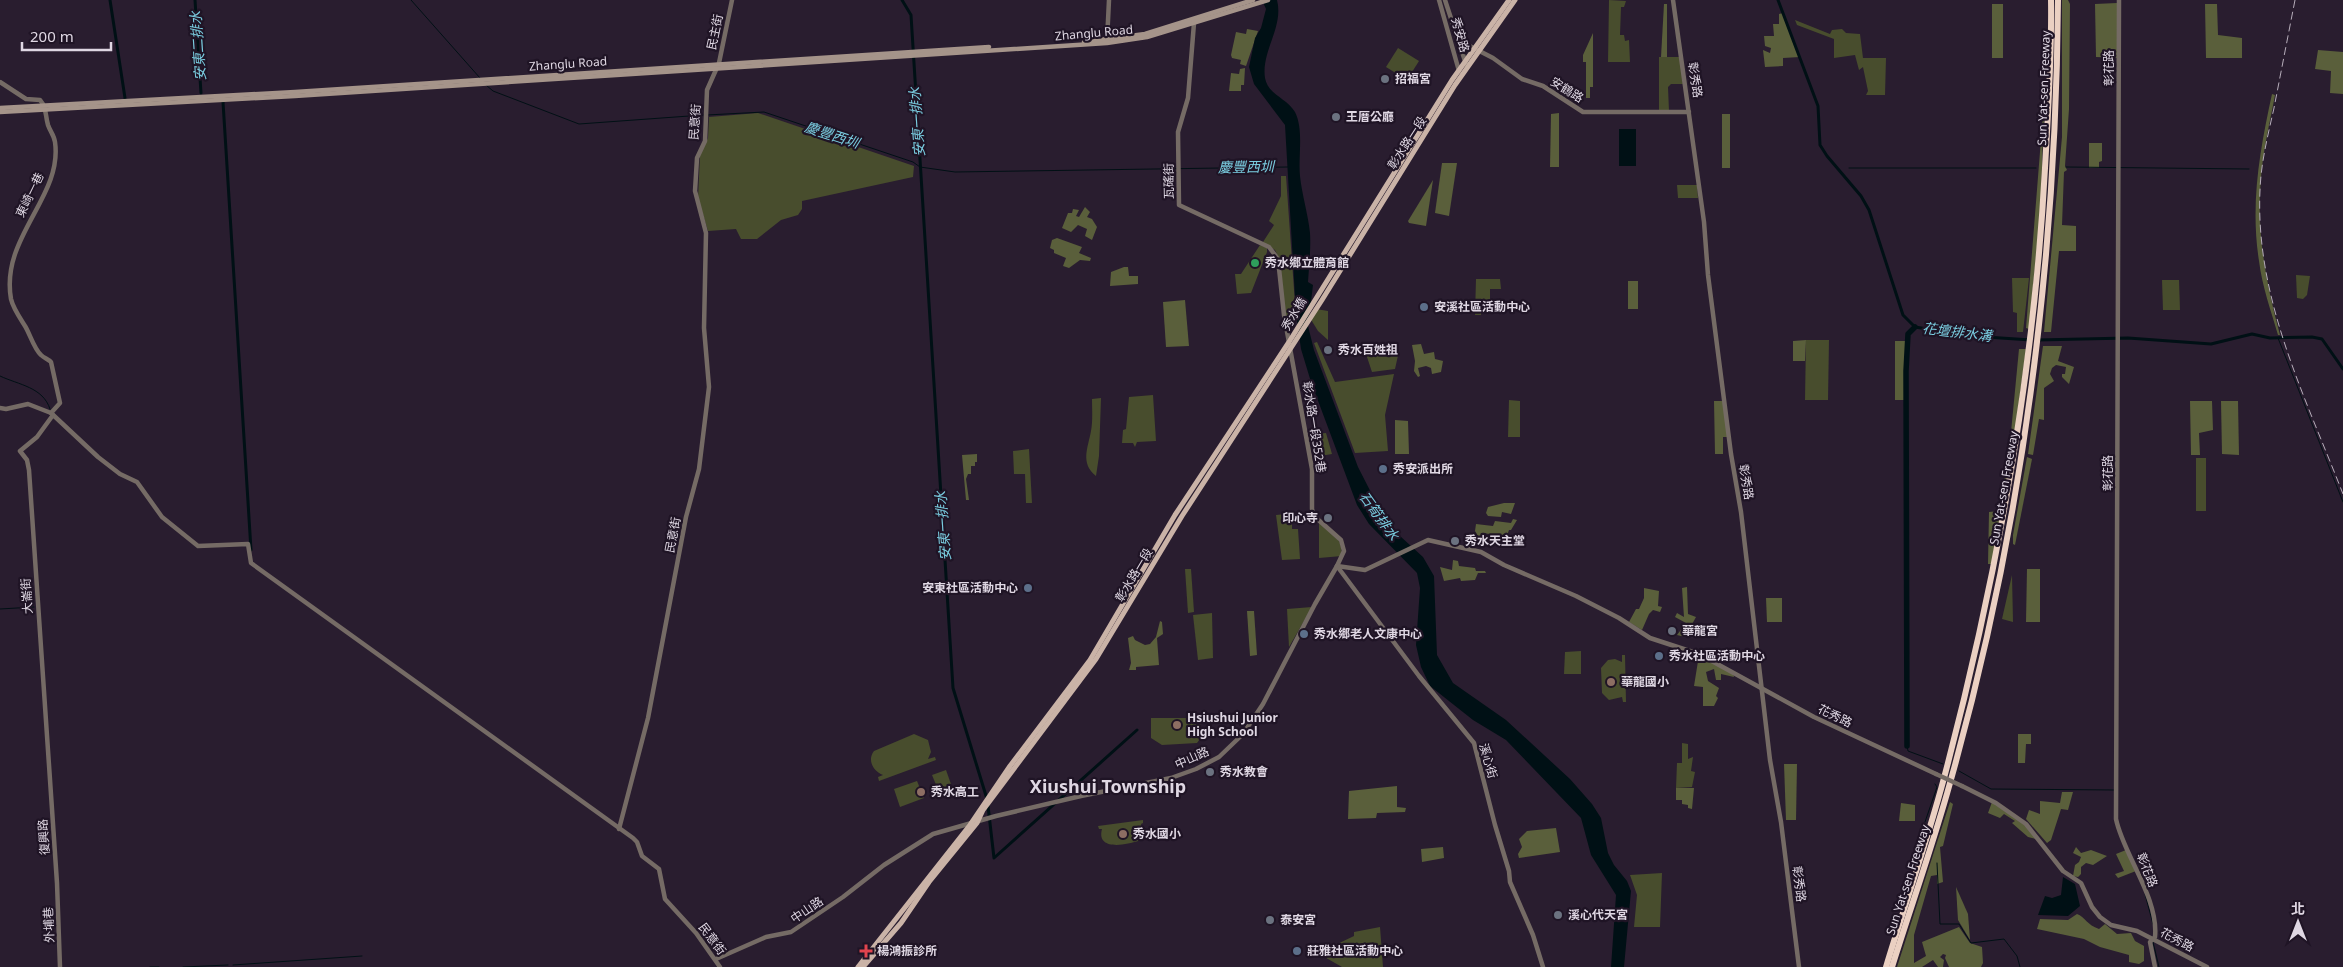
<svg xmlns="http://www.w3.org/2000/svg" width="2343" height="967" viewBox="0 0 2343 967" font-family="'Noto Sans','Noto Sans TC',sans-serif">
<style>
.green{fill:#484d2d}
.forest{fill:#5a5f3b}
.water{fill:#001015}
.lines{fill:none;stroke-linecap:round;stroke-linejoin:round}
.stream{stroke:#001015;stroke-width:1}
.canal{stroke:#001015;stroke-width:3}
.river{stroke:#001015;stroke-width:5.5}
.tertiary{stroke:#756b65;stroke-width:4.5}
.secondary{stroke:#a5948a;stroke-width:4.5}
.primary{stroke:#cab3a7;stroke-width:5}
.motorway{stroke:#ebd0c2;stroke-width:6}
.rail{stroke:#b7aebb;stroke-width:1;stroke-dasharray:8 4;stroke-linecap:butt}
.tertiary-bridge{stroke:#756b65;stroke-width:4.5}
.worship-dot{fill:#6b7280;stroke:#1f1425;stroke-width:2}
.leisure-dot{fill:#2e9e5b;stroke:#1f1425;stroke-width:2}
.service-dot{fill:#5c6f8a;stroke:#1f1425;stroke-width:2}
.education-dot{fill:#8d6e63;stroke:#1f1425;stroke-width:2}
.health-dot{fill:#e0444e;stroke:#1f1425;stroke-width:2}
.labels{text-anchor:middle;stroke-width:4.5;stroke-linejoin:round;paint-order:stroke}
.street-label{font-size:12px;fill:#dfd7e3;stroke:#1f1425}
.poi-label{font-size:12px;font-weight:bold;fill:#dfd7e3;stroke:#1f1425;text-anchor:start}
.water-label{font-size:14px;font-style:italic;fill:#7acde0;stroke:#1f1425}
.district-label{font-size:18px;font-weight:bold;fill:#dfd7e3;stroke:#1f1425}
</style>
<rect width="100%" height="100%" fill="#291d2f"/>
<!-- green -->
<g class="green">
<polygon points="1609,0 1626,1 1624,7 1621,7 1620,35 1624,35 1625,41 1629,40 1630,62 1608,62"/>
<polygon points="1795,20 1830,34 1832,30 1842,29 1846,33 1860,34 1863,58 1886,58 1885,95 1866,95 1868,91 1863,67 1859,70 1855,55 1834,58 1834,39 1797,25"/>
<polygon points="1398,48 1419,61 1407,80 1386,67"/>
<polygon points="1659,57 1680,57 1683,84 1671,84 1668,87 1669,111 1659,111"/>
<polygon points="758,113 914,166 913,177 802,201 802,209 798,215 781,220 757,239 741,239 736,229 708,231 698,198 700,155 708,138 709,117"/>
<polygon points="1281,176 1286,176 1296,318 1287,336 1280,260 1275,250 1263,242 1274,225 1269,221 1281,196"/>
<polygon points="1677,185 1697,185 1698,198 1678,198"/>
<polygon points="1260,245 1267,248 1267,252 1251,293 1237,294 1235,274 1241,274"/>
<polygon points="2296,275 2310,276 2307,295 2303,299 2297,298"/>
<polygon points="2012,278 2029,278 2023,332 2017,332 2017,313 2013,312"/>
<polygon points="1476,279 1500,279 1501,289 1490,289 1490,304 1481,304 1481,315 1475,315"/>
<polygon points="2162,280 2179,280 2180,310 2163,310"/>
<polygon points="1316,309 1328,311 1328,340 1318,331 1310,318"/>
<polygon points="1806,340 1829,340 1828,400 1805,400"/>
<polygon points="1317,342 1335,382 1394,374 1385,415 1388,451 1355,453 1314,343"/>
<polygon points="1389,350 1399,351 1395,369 1372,372 1366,354 1388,354"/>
<polygon points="1153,395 1156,441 1137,442 1135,447 1133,443 1122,443 1123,430 1126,429 1129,397"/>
<path d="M1101,398L1099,456L1096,476C1080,463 1088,448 1091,431C1093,421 1092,409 1092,399Z"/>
<polygon points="1509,400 1520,401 1520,437 1508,437"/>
<polygon points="1326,433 1332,454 1314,457 1309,435"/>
<polygon points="1029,449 1032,503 1026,503 1025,474 1014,474 1013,451"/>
<rect x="2196" y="458" width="10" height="53"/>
<polygon points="1286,514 1287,524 1292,524 1292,529 1298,529 1300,559 1282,560 1276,515"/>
<path d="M1319,522C1333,534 1342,537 1342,556L1319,558Z"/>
<polygon points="1185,569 1191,569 1194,612 1188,613"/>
<polygon points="2012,575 2013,622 2002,619"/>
<polygon points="1312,607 1289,647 1287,609"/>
<polygon points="1212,613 1213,658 1198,660 1193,615"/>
<polygon points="1581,651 1581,674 1564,674 1565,652"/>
<polygon points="1622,655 1625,655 1626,702 1623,702 1622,697 1609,700 1602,693 1601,668 1608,660 1615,659 1622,662"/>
<polygon points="1151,718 1207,718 1207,722 1200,723 1202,736 1197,743 1162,745 1151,738"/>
<path d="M914,734L928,740L931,752L928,759L935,757L936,760L879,781L878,777L883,775C873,771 867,760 874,751Z"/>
<polygon points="1682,743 1688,744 1688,759 1693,757 1691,771 1695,772 1692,787 1676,788 1677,763 1682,763"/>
<polygon points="946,770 952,787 939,792 932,775"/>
<polygon points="917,781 924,798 900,807 894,789"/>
<path d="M1143,820V823L1141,824L1143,834L1138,841C1126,845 1096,851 1102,829H1099L1098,826Z"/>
<polygon points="1662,873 1660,927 1634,927 1637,895 1630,875"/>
<polygon points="1380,927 1383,967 1342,967 1321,955 1333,946 1354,936 1354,932"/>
</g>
<!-- forest -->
<g class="forest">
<polygon points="2062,0 2068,0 2070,4 2069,109 2065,166 2067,170 2064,172 2062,225 2076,226 2076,251 2059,251 2051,332 2044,332 2062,137"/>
<polygon points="2117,3 2119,58 2096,57 2095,4"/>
<polygon points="1664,4 1667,4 1667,57 1661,57"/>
<rect x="1992" y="4" width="11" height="54"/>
<polygon points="2205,4 2217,4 2218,35 2242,38 2242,58 2206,58"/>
<polygon points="1783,13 1800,57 1783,58 1783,66 1765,67 1763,50 1770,53 1771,48 1765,46 1764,36 1774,36 1773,24 1779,24 1779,14"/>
<polygon points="1247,29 1258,31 1246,66 1240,64 1241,60 1232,58 1231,55 1236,32 1246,34"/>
<polygon points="1593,33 1593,87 1590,87 1590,98 1586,98 1586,62 1583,62 1583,55"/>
<polygon points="2318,50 2343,52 2343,94 2330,93 2331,71 2315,69"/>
<polygon points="1245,68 1244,85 1241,85 1241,91 1229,91 1231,73 1239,74 1240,69"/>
<path d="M2272,94L2275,95C2270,122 2263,150 2261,178C2256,232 2266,283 2280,335H2278C2271,311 2262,286 2259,261C2250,204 2260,149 2272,94Z"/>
<polygon points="1559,113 1559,167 1550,167 1551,114"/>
<rect x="1722" y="114" width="8" height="54"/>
<polygon points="2043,114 2045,114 2043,128 2041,206 2029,329 2026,328"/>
<polygon points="2089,143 2102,143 2102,161 2099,162 2099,168 2089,168"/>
<polygon points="1442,163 1457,163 1449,216 1435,213"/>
<polygon points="1433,180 1426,226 1409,223 1408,221"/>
<polygon points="1085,207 1090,212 1087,217 1092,219 1097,227 1092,240 1085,236 1087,229 1078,225 1071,232 1062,228 1068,213 1072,213 1073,209 1079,210 1076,216 1079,217"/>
<polygon points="1057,238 1082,247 1079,253 1091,258 1090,261 1080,260 1069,268 1063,266 1066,258 1054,253 1054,250 1050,248 1052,240"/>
<polygon points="1124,267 1128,267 1129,276 1138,276 1138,284 1110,286 1111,272"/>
<rect x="1628" y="281" width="10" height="28"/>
<polygon points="1185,300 1189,346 1166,347 1163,302"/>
<polygon points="1806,340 1805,361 1793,361 1793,341"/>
<rect x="1895" y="341" width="11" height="59"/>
<polygon points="1421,344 1424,354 1434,352 1435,359 1443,361 1441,372 1432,374 1431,368 1426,366 1418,368 1420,376 1418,377 1414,371 1415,361 1412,345"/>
<polygon points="2043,346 2062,346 2058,361 2074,367 2069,384 2062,377 2062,374 2065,374 2066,367 2056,365 2052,368 2050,374 2054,381 2044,388 2044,420 2039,419 2033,455 2028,454"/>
<polygon points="2019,349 2026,349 2012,454 2009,453"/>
<polygon points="1714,401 1725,401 1729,437 1723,437 1723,454 1715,454"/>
<polygon points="2190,401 2212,401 2213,430 2199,433 2200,455 2191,455"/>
<polygon points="2221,401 2238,401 2239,455 2222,454"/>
<polygon points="1395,420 1408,421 1409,454 1395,454"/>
<polygon points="977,454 977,462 975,462 975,466 971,466 971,474 968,474 966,479 969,500 966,500 962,455"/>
<polygon points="2027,457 2032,459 2015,545 2013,544 2013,535"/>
<polygon points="2008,459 2011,460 1992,564 1988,564 1989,512 1999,511"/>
<polygon points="1504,503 1515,503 1511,514 1502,512 1501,517 1488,516 1486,513 1488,507"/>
<polygon points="1513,519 1517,520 1511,530 1509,530 1503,546 1492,545 1492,535 1485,533 1484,537 1478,536 1475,531 1476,524 1493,526 1495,521 1511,523"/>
<polygon points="1453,560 1458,561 1459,566 1475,568 1476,571 1485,571 1486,573 1478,573 1475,580 1461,581 1460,578 1444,581 1440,567 1452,570"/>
<polygon points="2027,569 2040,569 2040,622 2026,622"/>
<polygon points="1687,587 1688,614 1696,617 1685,637 1677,635 1686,623 1675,617 1677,613 1684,617 1682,588"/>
<polygon points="1644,588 1659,591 1658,606 1662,607 1660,612 1653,610 1649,614 1642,630 1629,622 1636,609 1639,609 1644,598"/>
<polygon points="1766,598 1782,598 1782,622 1767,622"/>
<polygon points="1247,611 1254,611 1257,655 1250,656"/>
<polygon points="1160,621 1162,622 1163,634 1157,638 1159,665 1136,667 1136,670 1129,670 1131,663 1128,638 1133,636 1135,640 1145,645 1150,644 1156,637"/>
<polygon points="1699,655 1733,673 1734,677 1721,674 1721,680 1716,680 1714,669 1706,672 1708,681 1719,688 1716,696 1718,698 1714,706 1703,706 1703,687 1694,686"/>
<polygon points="2018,734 2031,734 2031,744 2026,744 2025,763 2018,763"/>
<polygon points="1784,764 1797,764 1796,820 1786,820"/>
<polygon points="1397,786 1397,807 1406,808 1405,812 1377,813 1376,818 1348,819 1349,791"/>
<polygon points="1676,788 1694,788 1692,809 1688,808 1688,805 1682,804 1682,800 1676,800"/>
<polygon points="2062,792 2073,792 2068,810 2061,809 2051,840 2047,843 2026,819 2029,810 2040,814 2040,801 2060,803"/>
<polygon points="1950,802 1953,804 1943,846 1940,847 1943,882 1937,884 1937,875 1931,876 1914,935 1914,963 1926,956 1922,942 1959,927 1970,943 1982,947 1983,963 1981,967 1949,967 1945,958 1946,955 1943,954 1940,957 1944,960 1943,967 1938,967 1933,960 1922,967 1897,967"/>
<polygon points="1992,802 2015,816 2036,835 2036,839 2028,837 2012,823 2015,821 2004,814 2000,818 1988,813"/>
<polygon points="1901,803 1915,805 1915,821 1899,821"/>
<polygon points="1556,828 1560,852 1519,858 1518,854 1522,847 1519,839 1527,831"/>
<polygon points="1443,847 1444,858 1422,862 1421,849"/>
<polygon points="2076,847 2081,853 2091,850 2107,856 2093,865 2086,863 2081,867 2081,874 2078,877 2073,876 2075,865 2079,862 2081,857 2073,853"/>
<polygon points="2126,850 2136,871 2118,878 2115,874 2124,871 2116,854"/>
<polygon points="1956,887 1968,914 1970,940 1958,920"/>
<path d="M2077,914C2085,917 2087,925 2099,929L2105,924L2117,934L2131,933L2135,941L2144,946V961L2139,964L2129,962V955L2100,947L2084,939L2037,929L2040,919L2068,920Z"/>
</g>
<!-- water -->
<g class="water">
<path d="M1262,0H1277C1284,27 1261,51 1265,78C1268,95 1287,98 1295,112C1304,130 1298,156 1300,176C1302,195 1308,214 1310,233C1311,249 1309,266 1308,282L1313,285L1308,326L1314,350L1358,467L1382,514L1400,536L1423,557L1434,576L1437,655L1453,683L1506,720L1570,779L1592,804L1601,818L1608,853L1614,865L1627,881L1631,891L1624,967H1611L1616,895L1591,855L1581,818L1506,740L1473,720L1430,686L1421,667L1416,645L1420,588L1417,573L1369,524L1357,505L1311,382L1301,349L1296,314L1285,125L1254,84L1249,67L1255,38L1261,28L1266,9Z"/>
<rect x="1619" y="129" width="17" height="37"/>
<polygon points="2063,877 2075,884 2080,906 2068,916 2038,915 2045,896 2052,898 2061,895"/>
</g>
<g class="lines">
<!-- stream -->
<g class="stream">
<polyline points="411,0 480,78"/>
<polyline points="486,85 493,91 579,124 703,115"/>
<polyline points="707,115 764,112 913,162 920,167 955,172 1288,167"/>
<polyline points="2066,167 2249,169"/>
<polyline points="1849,168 2036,168"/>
<polyline points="2278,338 2343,502"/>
<path d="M0,376C19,385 43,387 50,409"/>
<polyline points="0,609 34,607"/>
<polyline points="1907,746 1908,751 1943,764"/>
<polyline points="1959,771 1991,789 2115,790"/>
<polyline points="1925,822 1937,787 1935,784"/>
<polyline points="1937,863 1940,924 1959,924 1971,943 2004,939 2017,956 2020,967"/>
<polyline points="2145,894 2153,924"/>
<polyline points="2153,942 2159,967"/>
<polyline points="233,965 362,956"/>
<polyline points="150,967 159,967"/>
<polyline points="183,967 228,965"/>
</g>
<!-- canal -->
<g class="canal">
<polyline points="110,0 125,98"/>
<polyline points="195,0 201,93"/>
<polyline points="902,0 911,15 953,688 987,799"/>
<polyline points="1778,0 1818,106 1820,145 1827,156 1861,196 1869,210 1903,315 1915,327 1971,336 2031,340"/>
<polyline points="223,102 251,550"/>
<polyline points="2037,340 2128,338 2211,344 2252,334 2270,338 2312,337 2322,339 2343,369"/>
<polyline points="988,806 994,858 1137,730"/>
</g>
<!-- river -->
<polyline class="river" points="1907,746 1906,371 1908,334 1915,327"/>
<!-- tertiary -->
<g class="tertiary">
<polyline points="1439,0 1459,71"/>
<polyline points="1445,0 1466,64"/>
<polyline points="1673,0 1704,222 1708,275 1731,454 1741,512 1770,760 1781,822 1799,967"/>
<path d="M2119,0L2116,819C2123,854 2159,898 2155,937L2150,942L2155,967"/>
<polyline points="1458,40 1493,58 1522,79 1543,86 1583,112 1689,112"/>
<polyline points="1107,41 1109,0"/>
<path d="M0,82L26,99L40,100C47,108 45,115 48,125C50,131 54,135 55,142C63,197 0,237 11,299C13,308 20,318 25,326C30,334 34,349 41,355C44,358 48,359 51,362L60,403L51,413"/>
<polyline points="0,408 6,409 28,404 51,413 98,457 120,474 137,482 162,517 198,546 248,544 251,563 633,838 637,842 642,856 659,869 665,899 696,933 720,967"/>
<polyline points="53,415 37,437 20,451 27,460 29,470 57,883 60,967"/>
<polyline points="1337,566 1365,570 1428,540 1481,552 1504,565 1576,596 1619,618 1650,638 1699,654 1814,717 1936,774"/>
<polyline points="1337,566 1419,676 1474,743 1495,825 1509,871 1510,882 1533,935 1543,967"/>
<polyline points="1962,786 1996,803 2026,824 2063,871 2081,883 2092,907 2100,917 2111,925 2137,931 2207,967"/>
<polyline points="619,829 648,718 686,517 699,469 709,387 704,328 706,233 695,191 697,158 705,141 707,90 719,63 732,0"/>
<polyline points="716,959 766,937 791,932 843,897 884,865 933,834 996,816 1081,796 1171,778 1196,769 1219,757 1243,734 1263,704 1315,604 1337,566 1344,551 1341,540 1314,516 1312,509 1312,469 1284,315 1278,259 1269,247 1179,205 1178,132 1188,98 1194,23 1197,20"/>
</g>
<!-- secondary -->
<g class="secondary">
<polyline points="1084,42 1145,34 1253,0"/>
<polyline points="0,108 295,92 989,47"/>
<polyline points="0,112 295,96 1107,43 1147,37 1268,0"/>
</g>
<!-- primary -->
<g class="primary">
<polyline points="858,967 970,825 1010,766 1090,660 1175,515 1289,342 1452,80 1509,0"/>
<polyline points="863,967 901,923 929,882 977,823 983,810 1096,659 1182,516 1322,300 1455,85 1515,0"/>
</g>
<!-- motorway -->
<g class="motorway">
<path d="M1886,967C1905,904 1927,842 1944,778C1997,578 2034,375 2045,168C2048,112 2052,56 2051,0"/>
<path d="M1892,967C1911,906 1933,845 1950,783C2022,528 2056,264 2058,0"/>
</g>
<!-- rail -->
<path class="rail" d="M2295,0C2288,36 2281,72 2274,108C2268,135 2261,162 2260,190C2255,298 2305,396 2343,494"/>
<!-- tertiary-bridge -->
<polyline class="tertiary-bridge" points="1936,774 1962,786"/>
</g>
<!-- markers -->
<g class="worship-dot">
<circle cx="1385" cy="79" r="5"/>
<circle cx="1336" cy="117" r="5"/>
<circle cx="1328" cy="350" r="5"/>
<circle cx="1328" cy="518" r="5"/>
<circle cx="1455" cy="541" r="5"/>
<circle cx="1672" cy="631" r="5"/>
<circle cx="1210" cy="772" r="5"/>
<circle cx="1558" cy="915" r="5"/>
<circle cx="1270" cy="920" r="5"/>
</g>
<circle class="leisure-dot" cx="1255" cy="263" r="5"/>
<g class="service-dot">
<circle cx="1424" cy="307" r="5"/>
<circle cx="1383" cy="469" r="5"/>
<circle cx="1028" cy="588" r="5"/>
<circle cx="1304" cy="634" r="5"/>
<circle cx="1659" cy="656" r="5"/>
<circle cx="1297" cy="951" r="5"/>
</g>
<g class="education-dot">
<circle cx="1611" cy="682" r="5"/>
<circle cx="1177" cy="725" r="5"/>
<circle cx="921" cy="792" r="5"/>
<circle cx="1123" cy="834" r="5"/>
</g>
<path class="health-dot" d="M863.5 943.5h5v5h5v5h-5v5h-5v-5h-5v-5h5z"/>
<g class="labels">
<!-- street labels -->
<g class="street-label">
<text transform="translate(715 32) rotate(-78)" y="4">民主街</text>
<text transform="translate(1094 33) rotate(-5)" y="4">Zhanglu Road</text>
<text transform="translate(1460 35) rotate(74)" y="4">秀安路</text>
<text transform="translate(568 64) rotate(-4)" y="4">Zhanglu Road</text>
<text transform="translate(2109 68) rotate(-90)" y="4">彰花路</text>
<text transform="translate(1695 80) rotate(81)" y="4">彰秀路</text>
<text transform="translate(2044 88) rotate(-88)" y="4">Sun Yat-sen Freeway</text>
<text transform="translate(1567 90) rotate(32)" y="4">安鶴路</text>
<text transform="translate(695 122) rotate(-86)" y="4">民意街</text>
<text transform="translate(1407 143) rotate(-57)" y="4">彰水路一段</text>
<text transform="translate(1169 181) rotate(-91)" y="4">瓦磘街</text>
<text transform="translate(30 195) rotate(-64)" y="4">東崎一巷</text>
<text transform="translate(1294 314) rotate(-59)" y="4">秀水橋</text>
<text transform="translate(1314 427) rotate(81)" y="4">彰水路一段352巷</text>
<text transform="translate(2108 473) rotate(-90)" y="4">彰花路</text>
<text transform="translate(1746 482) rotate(80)" y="4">彰秀路</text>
<text transform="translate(2004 488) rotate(-80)" y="4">Sun Yat-sen Freeway</text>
<text transform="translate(673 535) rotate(-79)" y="4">民意街</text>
<text transform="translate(1134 575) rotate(-59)" y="4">彰水路一段</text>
<text transform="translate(27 596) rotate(-94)" y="4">大崙街</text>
<text transform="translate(1835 716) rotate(26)" y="4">花秀路</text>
<text transform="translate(1192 758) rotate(-24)" y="4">中山路</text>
<text transform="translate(1488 761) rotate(74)" y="4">溪心街</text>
<text transform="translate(44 837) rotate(-94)" y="4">復興路</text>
<text transform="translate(2147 870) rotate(69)" y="4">彰花路</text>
<text transform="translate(1908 880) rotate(-72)" y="4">Sun Yat-sen Freeway</text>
<text transform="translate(1799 884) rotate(83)" y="4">彰秀路</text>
<text transform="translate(807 910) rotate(-34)" y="4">中山路</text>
<text transform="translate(49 925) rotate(-92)" y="4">外埔巷</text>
<text transform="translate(712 939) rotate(53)" y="4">民意街</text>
<text transform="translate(2177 940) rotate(28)" y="4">花秀路</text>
</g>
<!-- poi labels -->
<g class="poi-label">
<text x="1395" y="83">招福宮</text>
<text x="1346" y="121">王厝公廳</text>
<text x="1265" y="267">秀水鄉立體育館</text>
<text x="1434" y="311">安溪社區活動中心</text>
<text x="1338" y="354">秀水百姓祖</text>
<text x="1393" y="473">秀安派出所</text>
<text x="1318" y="522" text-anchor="end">印心寺</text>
<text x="1465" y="545">秀水天主堂</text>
<text x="1018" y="592" text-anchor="end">安東社區活動中心</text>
<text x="1682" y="635">華龍宮</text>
<text x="1314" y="638">秀水鄉老人文康中心</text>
<text x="1669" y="660">秀水社區活動中心</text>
<text x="1621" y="686">華龍國小</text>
<text x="1187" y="722">Hsiushui Junior<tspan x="1187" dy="14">High School</tspan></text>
<text x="1220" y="776">秀水教會</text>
<text x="931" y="796">秀水高工</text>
<text x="1133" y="838">秀水國小</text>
<text x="1568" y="919">溪心代天宮</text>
<text x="1280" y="924">泰安宮</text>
<text x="877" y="955">楊鴻振診所</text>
<text x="1307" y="955">莊雅社區活動中心</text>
</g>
<!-- water labels -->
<g class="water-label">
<text transform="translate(198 46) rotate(-94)" y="5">安東二排水</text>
<text transform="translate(917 122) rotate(-94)" y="5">安東一排水</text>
<text transform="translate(832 135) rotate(18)" y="5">慶豐西圳</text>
<text transform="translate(1246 167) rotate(-1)" y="5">慶豐西圳</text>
<text transform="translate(1957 332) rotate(7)" y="5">花壇排水溝</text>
<text transform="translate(1379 516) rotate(54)" y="5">石筍排水</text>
<text transform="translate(943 526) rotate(-94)" y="5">安東一排水</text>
</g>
<!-- district labels -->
<g class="district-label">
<text x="1108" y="793">Xiushui Township</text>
</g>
</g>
<!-- north arrow -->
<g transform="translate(2298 922)" stroke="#1f1425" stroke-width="4" paint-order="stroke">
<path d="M0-4L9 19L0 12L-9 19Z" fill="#dfd7e3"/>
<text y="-8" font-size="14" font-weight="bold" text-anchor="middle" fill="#dfd7e3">北</text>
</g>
<!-- scale -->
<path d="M22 42v8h89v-8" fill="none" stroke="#dfd7e3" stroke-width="2.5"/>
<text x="30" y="42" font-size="15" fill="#dfd7e3" stroke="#1f1425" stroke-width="4" paint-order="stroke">200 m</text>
</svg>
